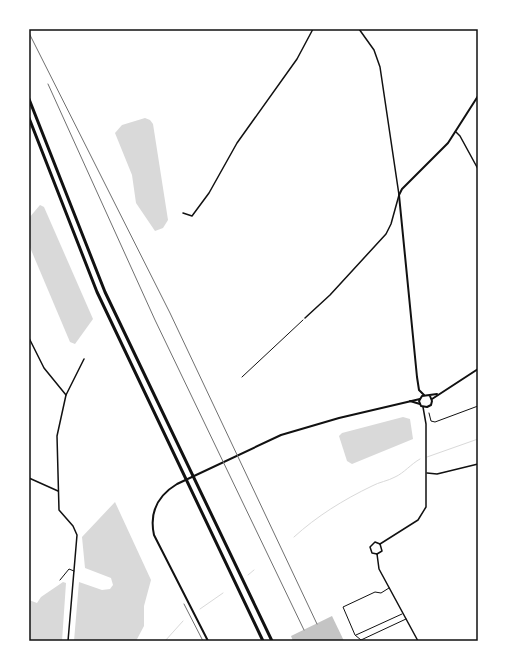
<svg xmlns="http://www.w3.org/2000/svg" width="507" height="670" viewBox="0 0 507 670" font-family="'DejaVu Sans',sans-serif">
<style>
.water{fill:#d9d9d9}
.lines{fill:none;stroke-linecap:round;stroke-linejoin:round}
.stream{stroke:#d9d9d9;stroke-width:1}
.building{fill:#c4c4c4}
.path{stroke:#111;stroke-width:1}
.service{stroke:#111;stroke-width:1}
.minor{stroke:#111;stroke-width:1.5}
.tertiary{stroke:#111;stroke-width:2}
.motorway{stroke:#111;stroke-width:3}
.tram{stroke:#707070;stroke-width:1}
.rail{stroke:#707070;stroke-width:1}
.neatline{fill:none;stroke:#111;stroke-width:1.5}
</style>
<rect width="100%" height="100%" fill="#fff"/>
<!-- water -->
<g class="water">
<polygon points="145,118 150,120 153,124 168,220 163,228 155,231 136,203 132,175 115,133 122,125"/>
<polygon points="40,205 44,207 93,319 75,344 70,342 29,245 29,218"/>
<polygon points="403,417 410,419 413,439 352,464 347,461 339,436 342,433"/>
<polygon points="115,502 151,580 144,606 144,626 136,641 74,641 79,582 102,590 110,589 113,585 111,578 85,568 82,537"/>
<polygon points="63,582 66,583 62,641 29,641 29,600 37,603 41,597"/>
</g>
<g class="lines">
<!-- stream -->
<g class="stream">
<polyline points="427,457 478,439"/>
<path d="M294,537C317,516 343,500 372,486C379,482 388,481 395,477C404,473 411,464 420,459"/>
<polyline points="248,575 254,570"/>
<polyline points="200,609 223,593"/>
<polyline points="165,641 183,621"/>
</g>
</g>
<!-- building -->
<polygon class="building" points="332,616 344,641 293,641 291,636"/>
<g class="lines">
<!-- path -->
<g class="path">
<polyline points="242,377 303,320"/>
<polyline points="429,413 431,421 435,422 478,406"/>
</g>
<!-- service -->
<g class="service">
<polyline points="60,580 69,569 74,571"/>
<polyline points="389,588 381,593 375,592 343,607 355,635 361,640 406,619"/>
<polyline points="356,635 402,614"/>
</g>
<!-- minor -->
<g class="minor">
<polyline points="456,132 460,136 478,169"/>
<polyline points="183,213 192,216 209,193 237,143 297,59 313,29"/>
<polyline points="305,318 330,295 386,234 391,224 399,195 380,67 374,50 359,29"/>
<polyline points="29,338 44,368 66,395"/>
<polyline points="427,473 437,474 478,464"/>
<polyline points="29,478 58,491"/>
<polyline points="380,544 418,520 426,507 426,424 423,407"/>
<polyline points="377,554 379,569 418,641"/>
<polyline points="377,554 372,553 370,547 375,542 380,544"/>
<polyline points="377,554 382,551 380,544"/>
<polyline points="68,641 77,535 73,526 59,510 57,436 66,395 84,359"/>
</g>
<!-- tertiary -->
<g class="tertiary">
<polyline points="424,395 419,390 417,377 399,195 402,189 448,143 478,96"/>
<polyline points="430,396 432,401 431,405 427,407 421,406 419,401 422,396 437,394"/>
<polyline points="432,399 478,369"/>
<polyline points="410,401 420,404"/>
<path d="M208,641L154,535C149,512 157,496 177,484L281,435L339,418L420,399"/>
</g>
<!-- motorway -->
<g class="motorway">
<polyline points="29,99 105,292 272,641"/>
<polyline points="29,118 97,292 263,641"/>
</g>
<!-- tram -->
<polyline class="tram" points="184,604 203,641"/>
<!-- rail -->
<g class="rail">
<polyline points="29,33 170,313 317,624"/>
<polyline points="48,84 155,320 304,630"/>
</g>
</g>
<!-- border -->
<rect width="507" height="670" fill="none" stroke="#ffffff" stroke-width="60"/>
<rect x="30" y="30" width="447" height="610" class="neatline"/>
</svg>
